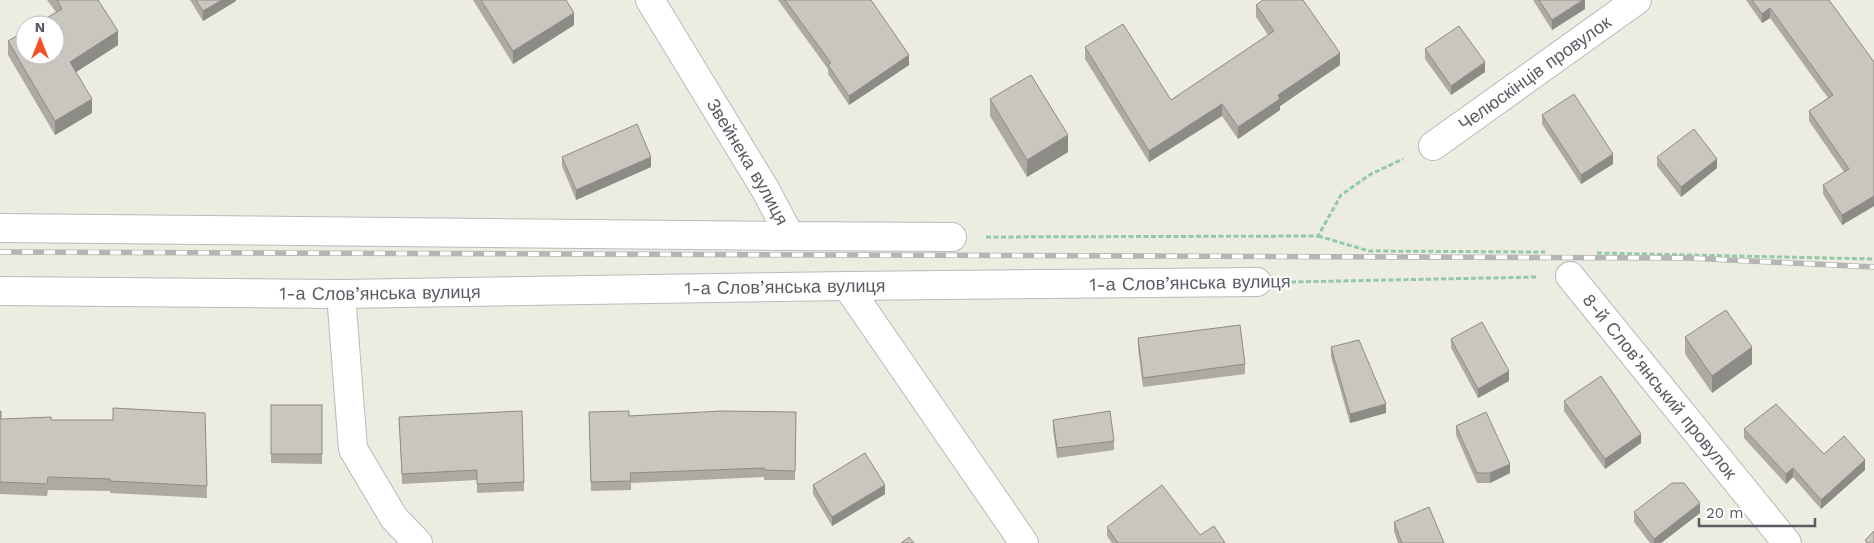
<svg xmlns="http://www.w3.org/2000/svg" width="1874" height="543" viewBox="0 0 1874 543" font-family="'Work Sans',sans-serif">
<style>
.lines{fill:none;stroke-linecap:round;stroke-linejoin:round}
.street-casing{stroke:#b9bac1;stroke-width:30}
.path{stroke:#94c8aa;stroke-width:3;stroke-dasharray:5 2.5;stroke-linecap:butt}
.street{stroke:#fff;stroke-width:28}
.rail-casing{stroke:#b5b5b6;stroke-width:5.5}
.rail{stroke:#fff;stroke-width:4;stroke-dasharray:11;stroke-linecap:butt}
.wall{fill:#acaaa3}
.shaded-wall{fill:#8c8b85}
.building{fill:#c8c6be;stroke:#8c8b85}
.labels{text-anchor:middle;stroke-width:4;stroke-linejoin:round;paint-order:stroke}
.street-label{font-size:18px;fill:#595c63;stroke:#fff}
</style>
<rect width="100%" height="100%" fill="#edece1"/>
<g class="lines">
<!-- street casing -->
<g class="street-casing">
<g id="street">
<path id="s1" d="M650,0L765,189L790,236L952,237"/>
<path id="s2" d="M1433,146L1637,0"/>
<polyline points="0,228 790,236"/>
<path id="s3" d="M1570,276L1787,543"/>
<polyline points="847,286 1024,543"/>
<path id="s4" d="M0,291L341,294L847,286L1257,282"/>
<polyline points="341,294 353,449 394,518 418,543"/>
</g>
</g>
<!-- path -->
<g class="path">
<polyline points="1318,236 1369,251 1545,252"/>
<polyline points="986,237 1318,236 1341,195 1371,174 1403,159"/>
<polyline points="1597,253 1874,259"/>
<polyline points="1291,282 1537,277"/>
</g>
<!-- street -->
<use href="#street" class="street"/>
<!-- rail casing -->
<g class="rail-casing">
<polyline id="rail" points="0,252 1689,258 1874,267"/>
</g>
<!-- rail -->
<use href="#rail" class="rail"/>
</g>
<!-- wall -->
<g class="wall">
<polygon points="47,0 98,0 118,45 76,72 92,113 55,135 8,55 8,41 56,12"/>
<polygon points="190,0 236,0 236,1 203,21"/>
<polygon points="473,0 566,0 574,25 513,64"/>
<polygon points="778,0 871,0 909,65 849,105 828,74 828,69"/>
<polygon points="1533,0 1585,0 1585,9 1552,30"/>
<polygon points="1746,0 1829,0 1874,62 1874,206 1842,225 1823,194 1823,185 1844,172 1809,121 1809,111 1828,98 1770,18 1762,23"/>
<polygon points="1256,5 1340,65 1280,106 1280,110 1238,139 1222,116 1149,162 1085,59 1085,47 1171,100 1268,35 1256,17"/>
<polygon points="1425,49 1485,72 1451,95 1425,59"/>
<polygon points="990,99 1068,152 1027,177 990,116"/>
<polygon points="1542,115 1613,164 1581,184 1542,124"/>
<polygon points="562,157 651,167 576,200 562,166"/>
<polygon points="1657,157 1717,168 1681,197 1657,166"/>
<polygon points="1685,337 1752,364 1712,393 1685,354"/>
<polygon points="1138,338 1245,364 1245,374 1143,387 1138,348"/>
<polygon points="1451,339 1509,381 1478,398 1451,348"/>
<polygon points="1331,347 1386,413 1350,423 1331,357"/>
<polygon points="1564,401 1641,443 1605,469 1564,411"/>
<polygon points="271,405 322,405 322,464 271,463"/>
<polygon points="0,411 1,419 51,420 113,420 205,413 207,498 110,493 110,491 48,490 47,496 0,494"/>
<polygon points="589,412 629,416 796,412 795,480 764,480 764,477 631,483 631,490 591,491"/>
<polygon points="399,417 524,482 524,491 477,493 477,480 402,484"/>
<polygon points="1053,420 1114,441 1114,450 1057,458 1053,429"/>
<polygon points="1456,426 1510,473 1490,483 1477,483 1456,435"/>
<polygon points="1744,429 1824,454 1865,470 1821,509 1793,477 1786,484 1744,438"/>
<polygon points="813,485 885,494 832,526 813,494"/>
<polygon points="1634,512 1700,513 1661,543 1650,543 1634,522"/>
<polygon points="1394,522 1444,543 1398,543 1394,531"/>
<polygon points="1107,527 1200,535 1225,543 1112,543 1107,536"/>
</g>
<!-- shaded-wall -->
<g class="shaded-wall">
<polygon points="222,0 236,0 236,1 203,21 203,11"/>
<polygon points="1583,0 1585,0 1585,9 1552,30 1552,20"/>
<polygon points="1770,8 1770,18 1762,23 1762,14"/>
<polygon points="574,13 574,25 513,64 513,51"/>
<polygon points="118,31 118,45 70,76 70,62"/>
<polygon points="1340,53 1340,65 1280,106 1280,110 1238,139 1238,127 1278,95"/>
<polygon points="909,55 909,65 849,105 849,96"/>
<polygon points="1485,62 1485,72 1451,95 1451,86"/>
<polygon points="92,99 92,113 55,135 55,121"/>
<polygon points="1222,104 1222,116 1149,162 1149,151"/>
<polygon points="1068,135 1068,152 1027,177 1027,160"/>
<polygon points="1613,154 1613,164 1581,184 1581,175"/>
<polygon points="651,157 651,167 576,200 576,190"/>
<polygon points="1717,159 1717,168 1681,197 1681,187"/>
<polygon points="1874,196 1874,206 1842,225 1842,215"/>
<polygon points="1752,347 1752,364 1712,393 1712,376"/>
<polygon points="1509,371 1509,381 1478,398 1478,389"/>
<polygon points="1386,404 1386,413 1350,423 1350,414"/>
<polygon points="1641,434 1641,443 1605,469 1605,459"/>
<polygon points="1865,460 1865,470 1821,509 1821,500"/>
<polygon points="1510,464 1510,473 1490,483 1490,473"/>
<polygon points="1793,468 1793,477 1786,484 1786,474"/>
<polygon points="885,485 885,494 832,526 832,517"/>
<polygon points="1700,503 1700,513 1661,543 1654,543 1654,539"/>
</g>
<!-- building -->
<g class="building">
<polygon points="57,0 98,0 118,31 70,62 92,99 55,121 8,41 25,31 25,55 55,55 55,25 35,25 62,9"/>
<polygon points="196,0 222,0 203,11"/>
<polygon points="481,0 566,0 574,13 513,51"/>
<polygon points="785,0 871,0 909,55 849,96 828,65 831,63"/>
<polygon points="1263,0 1303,0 1340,53 1278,95 1280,99 1238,127 1222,104 1149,151 1085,47 1123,24 1171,100 1274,31 1256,5"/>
<polygon points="1539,0 1583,0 1552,20"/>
<polygon points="1752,0 1829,0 1874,62 1874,196 1842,215 1823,185 1849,169 1809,111 1833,95 1770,8 1762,14"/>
<polygon points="1459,26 1485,62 1451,86 1425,49"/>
<polygon points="1031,75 1068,135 1027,160 990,99"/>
<polygon points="1574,94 1613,154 1581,175 1542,115"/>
<polygon points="637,124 651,157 576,190 562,157"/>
<polygon points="1694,129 1717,159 1681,187 1657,157"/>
<polygon points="1726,310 1752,347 1712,376 1685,337"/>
<polygon points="1482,322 1509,371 1478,389 1451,339"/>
<polygon points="1240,325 1245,364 1143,378 1138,338"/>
<polygon points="1359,340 1386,404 1350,414 1331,347"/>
<polygon points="1601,376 1641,434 1605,459 1564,401"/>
<polygon points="1776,404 1824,454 1844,436 1865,460 1821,500 1793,468 1786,474 1744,429"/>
<rect x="271" y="405" width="51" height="49"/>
<polygon points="113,408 205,413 207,486 110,481 110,479 48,477 47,484 0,482 0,411 1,411 1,419 51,417 51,420 113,420"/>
<polygon points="522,411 524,482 477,484 477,470 402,474 399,417"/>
<polygon points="629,411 629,416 722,411 796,412 795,471 764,470 764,468 630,473 631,481 591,482 589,412"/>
<polygon points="1110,411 1114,441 1057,448 1053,420"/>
<polygon points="1486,412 1510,464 1490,473 1477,473 1456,426"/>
<polygon points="865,453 885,485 832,517 813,485"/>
<polygon points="1672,483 1684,483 1700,503 1654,539 1634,512"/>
<polygon points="1162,485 1200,535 1214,526 1225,543 1118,543 1107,527"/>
<polygon points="1429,507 1444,543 1402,543 1394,522"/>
<polygon points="1874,531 1874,543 1867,543 1865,540"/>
<polygon points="909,537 914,543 901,543"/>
</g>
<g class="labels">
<!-- street labels -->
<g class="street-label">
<text dy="6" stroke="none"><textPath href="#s2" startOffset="125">Челюскінців провулок</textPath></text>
<text dy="6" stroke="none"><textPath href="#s1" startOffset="189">Звейнека вулиця</textPath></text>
<text transform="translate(1190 283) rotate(-1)" y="6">1-а Слов’янська вулиця</text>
<text dy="6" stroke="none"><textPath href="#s4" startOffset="785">1-а Слов’янська вулиця</textPath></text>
<text dy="6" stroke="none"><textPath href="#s4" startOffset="380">1-а Слов’янська вулиця</textPath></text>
<text dy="6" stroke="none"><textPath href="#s3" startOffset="142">8-й Слов’янський провулок</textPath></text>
</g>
</g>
<!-- north arrow -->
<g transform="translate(40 40)"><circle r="24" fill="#ffffff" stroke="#bdbec1"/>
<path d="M0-4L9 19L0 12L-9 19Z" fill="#f14e23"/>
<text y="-8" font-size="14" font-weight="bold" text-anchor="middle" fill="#595c63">N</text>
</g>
<!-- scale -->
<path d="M1699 518v8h116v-8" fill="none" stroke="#595c63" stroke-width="2.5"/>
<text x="1706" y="518" font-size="15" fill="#595c63" stroke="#ffffff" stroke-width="4" paint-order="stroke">20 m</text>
</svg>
